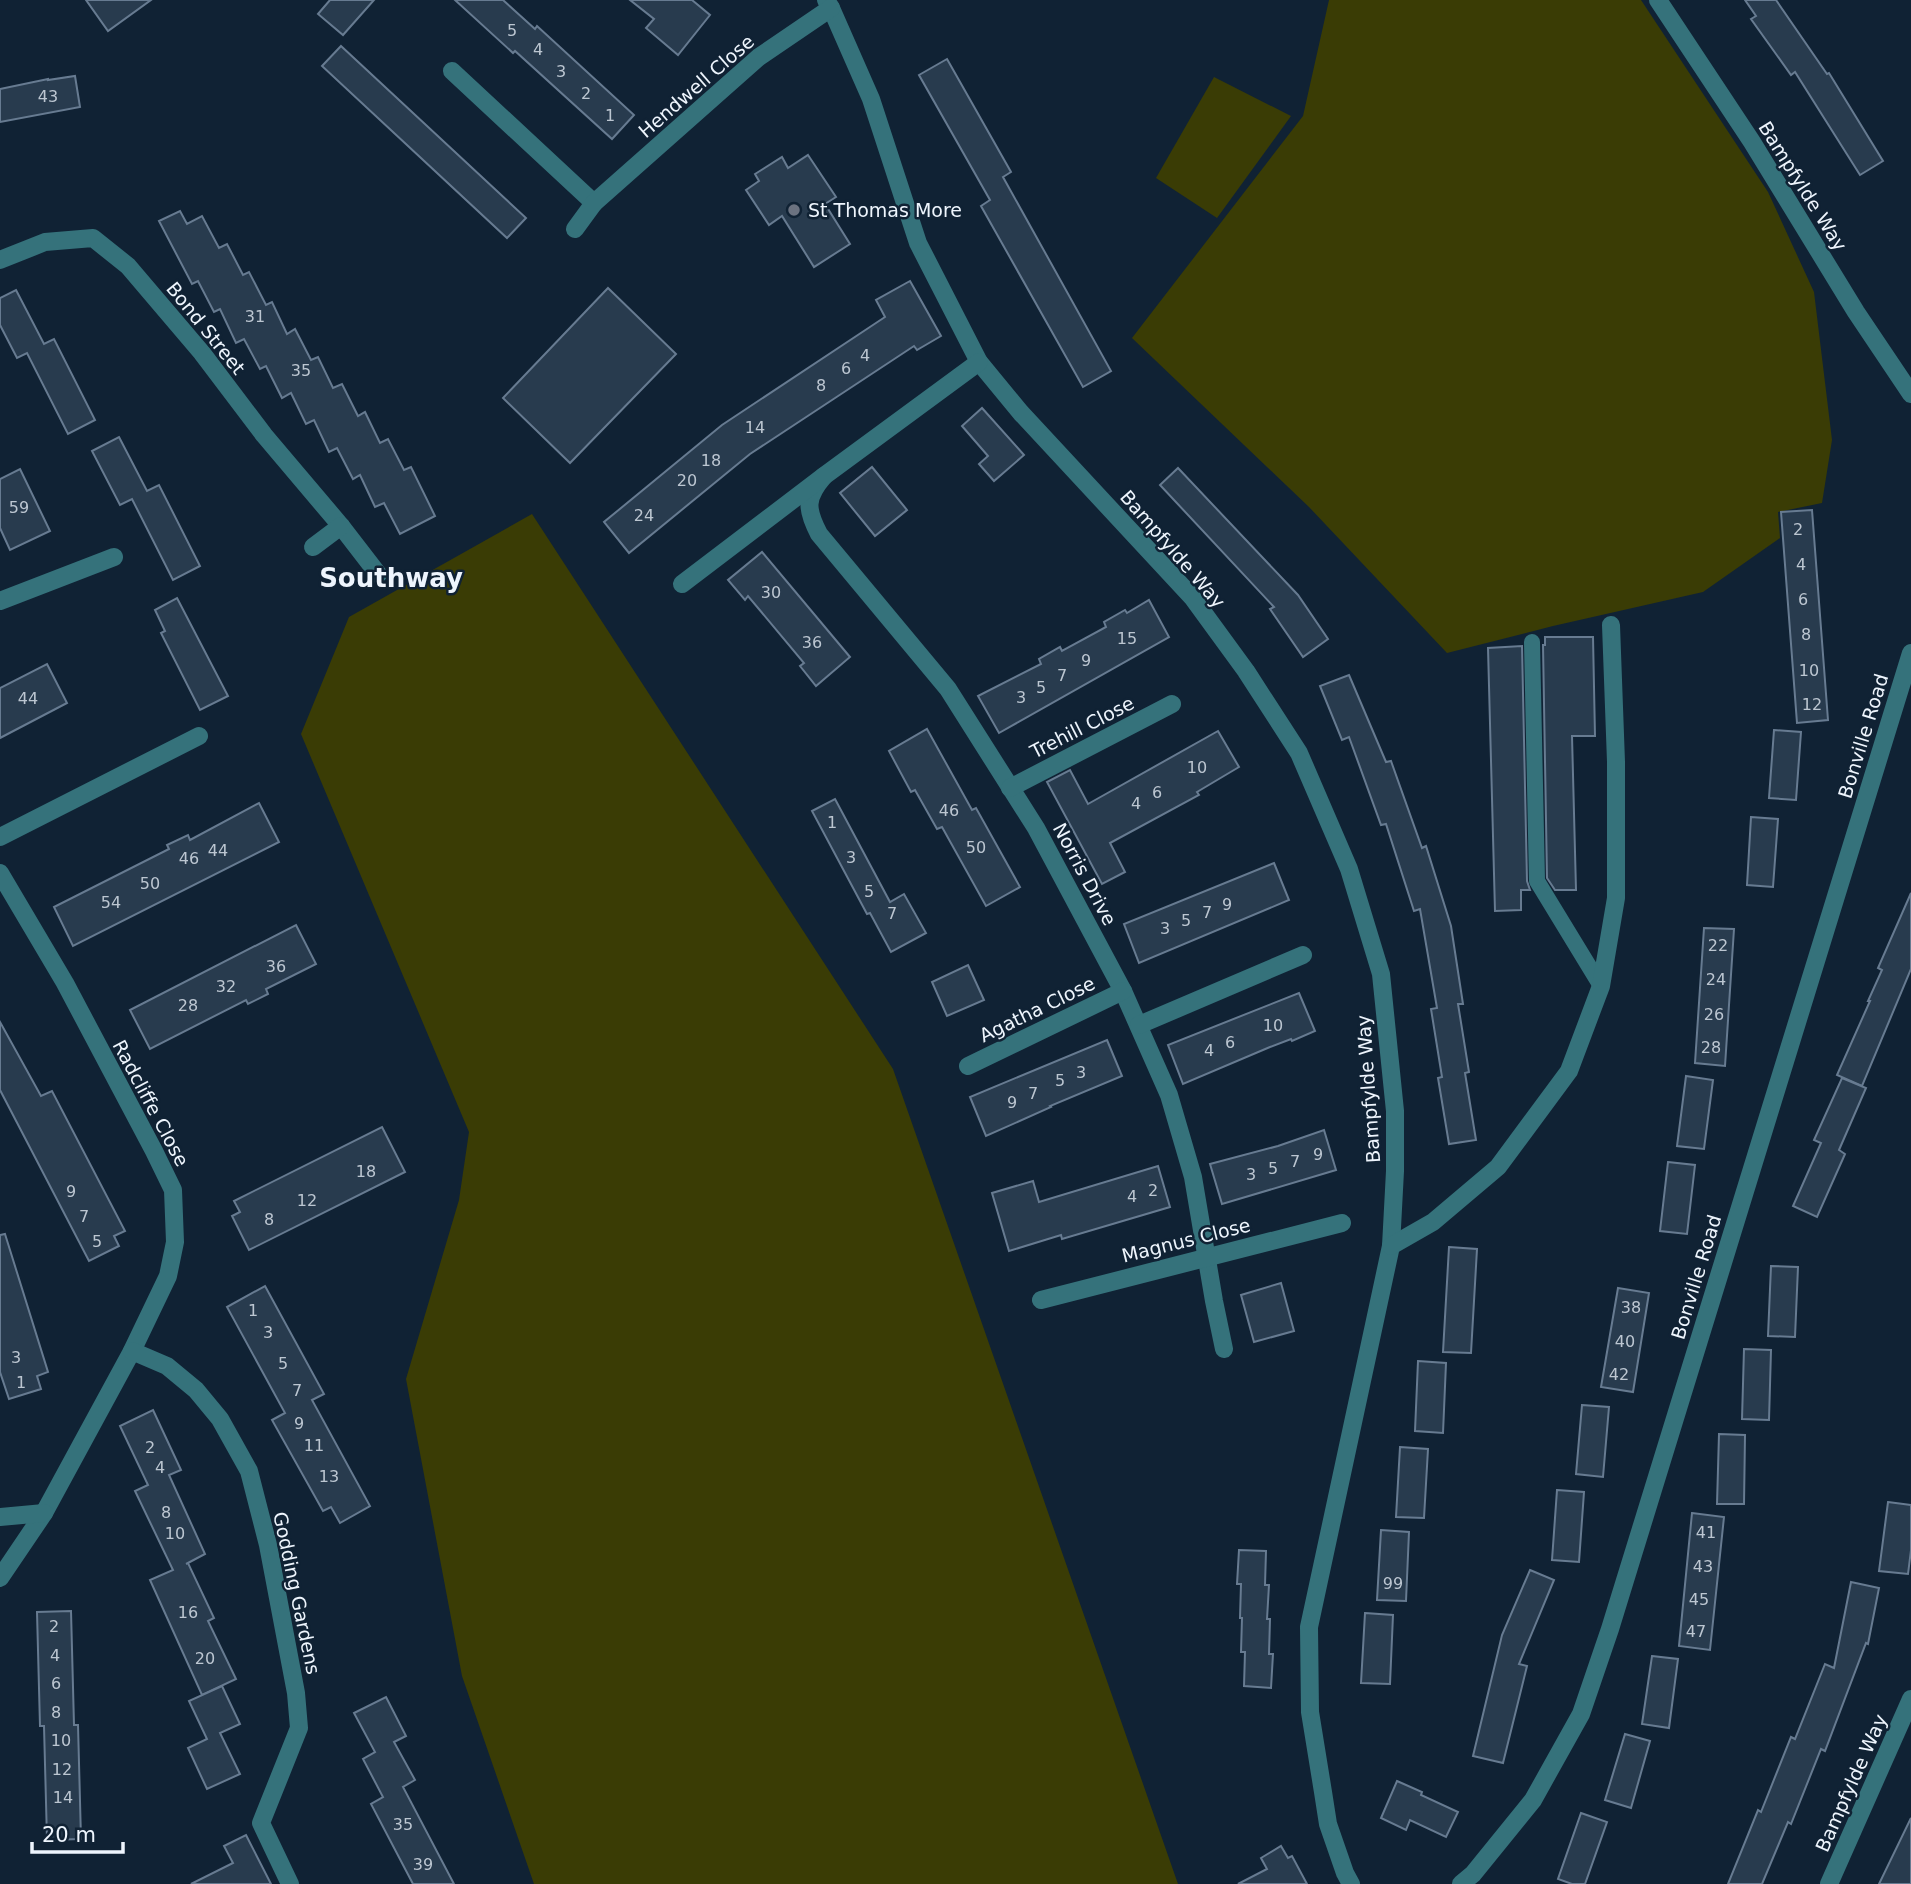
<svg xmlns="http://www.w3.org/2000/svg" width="1911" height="1884" viewBox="0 0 1911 1884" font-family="'DejaVu Sans',sans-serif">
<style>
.green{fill:#3a3c05}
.building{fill:#283b4e;stroke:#677b91;stroke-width:2}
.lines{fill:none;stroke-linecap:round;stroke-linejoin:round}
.lane{stroke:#35727b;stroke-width:16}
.street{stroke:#35727b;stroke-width:18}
.worship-dot{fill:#6b7280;stroke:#102234;stroke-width:2.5}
.labels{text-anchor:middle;stroke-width:5;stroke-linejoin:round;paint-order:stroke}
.number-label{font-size:16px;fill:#bcc6d1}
.street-label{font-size:19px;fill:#eef5fd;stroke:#102234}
.poi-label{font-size:19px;fill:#eef5fd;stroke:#102234;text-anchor:start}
.district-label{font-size:26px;font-weight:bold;fill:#eef5fd;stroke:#102234}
</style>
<rect width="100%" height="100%" fill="#102234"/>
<!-- green -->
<g class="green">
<polygon points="1329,0 1641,0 1768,192 1814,292 1832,440 1822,503 1778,512 1780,538 1703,592 1553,626 1447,653 1309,507 1132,338 1303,116"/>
<polygon points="1214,77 1291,116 1217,218 1156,178"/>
<polygon points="532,514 893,1069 1178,1884 534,1884 462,1676 406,1379 459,1200 469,1132 301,734 349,617"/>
</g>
<!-- building -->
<g class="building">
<polygon points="86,0 151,0 108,31"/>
<polygon points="330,0 374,0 343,35 318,14"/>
<polygon points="455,0 503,0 535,29 537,26 634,115 612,139 515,51 513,53"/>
<polygon points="630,0 692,0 710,15 678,55 646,28 654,19"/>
<polygon points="1745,0 1776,0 1827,74 1829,73 1883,161 1860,175 1795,72 1791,75 1751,19 1756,16"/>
<polygon points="341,46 526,218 507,238 322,66"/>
<polygon points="947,59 1011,172 1003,177 1111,371 1083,387 981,206 990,200 919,75"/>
<polygon points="75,76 80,107 0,122 0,89 48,79 48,80"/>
<polygon points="808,155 836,197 825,204 850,244 814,267 782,216 769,225 746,190 759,181 755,174 782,157 788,168"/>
<polygon points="180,211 187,224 202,216 219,248 227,244 243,275 249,272 266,305 272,302 287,334 295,329 311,360 318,357 333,388 342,384 358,416 365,412 380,443 388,439 404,470 411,467 435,516 400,534 384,503 375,507 360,475 353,479 337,448 329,452 314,420 306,424 291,393 282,398 266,366 260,369 244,339 236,343 220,309 214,312 198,281 192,284 159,221"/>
<polygon points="910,281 941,336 917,350 914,346 750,454 629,553 604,522 722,425 885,317 876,300"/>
<polygon points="608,288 676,354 570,463 503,398"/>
<polygon points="16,290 44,344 54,339 95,420 68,434 27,353 17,358 0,325 0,298"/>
<polygon points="982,408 1024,455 994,481 979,464 988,456 962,426"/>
<polygon points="119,437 147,491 159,485 200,566 173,580 132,499 120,505 92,451"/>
<polygon points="872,467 907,510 875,536 840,493"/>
<polygon points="1178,468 1298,595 1328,639 1303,657 1270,609 1274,607 1160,485"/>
<polygon points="20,469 50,531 10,550 0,528 0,479"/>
<polygon points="1812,510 1828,720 1797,723 1781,512"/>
<polygon points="762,552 850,657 816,686 800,666 804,663 748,596 745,600 728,580"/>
<polygon points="177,598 228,696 200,710 161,633 165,631 155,610"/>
<polygon points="1149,600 1169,637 999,733 978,696 1041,664 1039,659 1060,647 1062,651 1106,627 1104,622 1125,610 1127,613"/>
<polygon points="1545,637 1593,637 1595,736 1572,736 1576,890 1555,890 1547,878 1543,645 1545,645"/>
<polygon points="1522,646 1527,881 1530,890 1521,890 1521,910 1495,911 1488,648"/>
<polygon points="47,664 67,703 0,738 0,688"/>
<polygon points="1349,675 1386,762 1391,761 1422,848 1426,846 1451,926 1463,1004 1458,1004 1469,1072 1465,1073 1476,1140 1449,1144 1438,1078 1442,1077 1431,1009 1437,1008 1420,909 1414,911 1386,824 1381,825 1349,737 1342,740 1320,686"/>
<polygon points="927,729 972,810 976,808 1020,887 986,906 942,827 937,829 915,790 911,792 889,751"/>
<polygon points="1774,730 1801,732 1796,800 1769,798"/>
<polygon points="1218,731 1239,767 1197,792 1199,795 1110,843 1125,872 1102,884 1047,782 1070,770 1088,804"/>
<polygon points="835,799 890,902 904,894 926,933 891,952 870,913 867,914 812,811"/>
<polygon points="259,803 279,842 73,946 54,907 169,849 167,845 188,835 190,840"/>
<polygon points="1751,817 1778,819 1773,887 1747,885"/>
<polygon points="1274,863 1289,900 1139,963 1124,924"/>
<polygon points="1911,893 1911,969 1862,1086 1837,1075 1870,1001 1868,1001 1882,970 1878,968"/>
<polygon points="296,925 316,964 266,989 268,994 248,1004 246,1000 150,1049 130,1010"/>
<polygon points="1704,928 1734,929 1725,1066 1695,1063"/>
<polygon points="968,965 984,1000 947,1016 932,982"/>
<polygon points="1299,993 1315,1031 1292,1041 1291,1039 1270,1047 1183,1084 1168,1045"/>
<polygon points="0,1022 41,1096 52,1091 125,1231 114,1236 119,1246 89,1261 0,1090"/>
<polygon points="1107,1040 1122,1076 1050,1106 1051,1107 986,1136 970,1097"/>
<polygon points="1686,1076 1713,1080 1704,1149 1677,1146"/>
<polygon points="1842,1078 1866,1088 1839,1150 1845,1154 1817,1217 1793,1206 1821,1143 1814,1140"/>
<polygon points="382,1127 405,1172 249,1250 232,1216 240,1212 234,1201"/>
<polygon points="1324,1130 1336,1170 1222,1204 1210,1164 1278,1146"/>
<polygon points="1668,1162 1695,1165 1687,1234 1660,1231"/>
<polygon points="1158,1166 1170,1207 1062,1239 1061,1235 1009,1251 992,1193 1033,1181 1039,1202"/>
<polygon points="5,1234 48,1372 37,1376 41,1389 9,1399 0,1372 0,1235"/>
<polygon points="1449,1247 1477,1249 1471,1353 1443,1352"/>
<polygon points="1771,1266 1798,1267 1795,1337 1768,1336"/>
<polygon points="1281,1283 1294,1331 1254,1342 1241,1295"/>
<polygon points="265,1286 324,1394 312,1400 370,1506 340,1523 331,1507 323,1511 272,1420 285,1413 227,1307"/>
<polygon points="1618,1288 1649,1293 1633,1392 1601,1387"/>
<polygon points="1744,1349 1771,1350 1769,1420 1742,1419"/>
<polygon points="1418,1361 1446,1363 1443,1433 1415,1431"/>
<polygon points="1582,1405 1609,1407 1603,1477 1576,1474"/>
<polygon points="153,1410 181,1470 169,1475 205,1554 186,1564 188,1563 214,1618 208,1621 236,1679 202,1695 150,1580 173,1570 135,1491 148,1485 120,1426"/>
<polygon points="1719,1434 1745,1435 1744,1504 1717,1504"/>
<polygon points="1400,1447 1428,1449 1424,1518 1396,1517"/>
<polygon points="1557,1490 1584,1492 1579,1562 1552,1560"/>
<polygon points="1888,1502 1911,1505 1911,1550 1908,1574 1879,1571"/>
<polygon points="1692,1513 1724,1517 1710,1650 1679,1646"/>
<polygon points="1381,1530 1409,1532 1406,1601 1377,1600"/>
<polygon points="1239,1550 1266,1551 1265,1585 1269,1585 1267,1619 1270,1619 1269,1654 1273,1654 1271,1688 1244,1686 1245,1652 1241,1652 1242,1618 1240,1618 1241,1584 1237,1584"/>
<polygon points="1530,1570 1554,1580 1519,1664 1527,1666 1503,1763 1473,1756 1502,1635"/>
<polygon points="1851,1582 1879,1588 1868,1644 1866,1643 1825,1751 1821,1749 1791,1824 1788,1822 1762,1884 1728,1884 1758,1810 1761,1812 1791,1737 1795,1739 1825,1664 1834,1668"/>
<polygon points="71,1611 74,1725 78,1725 81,1839 47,1840 44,1726 40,1726 37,1612"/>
<polygon points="1365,1613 1393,1615 1390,1684 1361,1683"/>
<polygon points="1652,1656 1678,1659 1669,1728 1642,1724"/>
<polygon points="222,1686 240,1724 220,1733 240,1774 207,1789 188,1748 207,1739 189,1701"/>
<polygon points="386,1697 406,1736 394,1742 415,1780 403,1787 454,1884 413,1884 371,1804 383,1797 363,1759 375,1752 354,1713"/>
<polygon points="1625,1734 1650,1741 1631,1808 1605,1800"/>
<polygon points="1397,1781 1422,1792 1421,1795 1458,1812 1446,1837 1410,1820 1406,1830 1381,1818"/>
<polygon points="1581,1813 1607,1822 1585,1884 1572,1884 1558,1879"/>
<polygon points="1911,1818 1911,1884 1879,1884"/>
<polygon points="246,1835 271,1884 191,1884 233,1863 224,1846"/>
<polygon points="1281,1846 1288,1858 1292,1856 1307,1884 1238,1884 1267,1869 1261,1858"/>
</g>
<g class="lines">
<!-- lane -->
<polyline class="lane" points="1532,642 1537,881 1601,986"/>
<!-- street -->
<g class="street">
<polyline points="826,0 831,8 871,99 918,243 979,362 1021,413 1192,597 1246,671 1299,753 1349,869 1381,974 1395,1111 1395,1171 1391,1246 1309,1627 1310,1712 1323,1792 1328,1824 1345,1873 1351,1884"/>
<polyline points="1658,0 1752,142 1856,312 1911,394"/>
<polyline points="452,71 594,203"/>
<polyline points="575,229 594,203 759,57 831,8"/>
<polyline points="0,260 45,242 93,238 128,266 202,353 264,435 341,526 378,574"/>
<path d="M824,476C805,498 806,509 819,534L948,689L1036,828L1123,991L1169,1095L1193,1177L1214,1301L1224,1349"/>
<polyline points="313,547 341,526"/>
<polyline points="682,584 824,476 979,362"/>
<polyline points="0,601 114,557"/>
<polyline points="1010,788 1172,704"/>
<polyline points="0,837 199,736"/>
<polyline points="0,873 65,983 154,1151 173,1190 175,1242 168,1276 132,1351 44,1513 0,1578"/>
<polyline points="1139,1025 1303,955"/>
<polyline points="968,1066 1123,991"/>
<polyline points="1391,1246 1433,1222 1498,1167 1569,1071 1601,986 1616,898 1616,762 1611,625"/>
<polyline points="1041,1300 1342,1223"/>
<polyline points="132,1351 167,1366 196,1390 220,1419 249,1471 268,1545 296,1693 299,1728 261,1823 290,1884"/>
<polyline points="0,1517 44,1513"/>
<polyline points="1461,1884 1473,1874 1533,1800 1581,1714 1610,1629 1911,653"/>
<polyline points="1829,1884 1911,1699"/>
</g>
</g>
<!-- markers -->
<circle class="worship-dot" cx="794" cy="210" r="7"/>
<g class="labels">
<!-- number labels -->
<g class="number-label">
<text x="512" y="36">5</text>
<text x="538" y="55">4</text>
<text x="561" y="77">3</text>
<text x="586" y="99">2</text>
<text x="48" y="102">43</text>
<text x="610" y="121">1</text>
<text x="255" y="322">31</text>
<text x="865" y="361">4</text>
<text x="846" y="374">6</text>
<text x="301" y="376">35</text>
<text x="821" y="391">8</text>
<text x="755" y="433">14</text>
<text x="711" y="466">18</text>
<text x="687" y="486">20</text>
<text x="19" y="513">59</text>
<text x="644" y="521">24</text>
<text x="1798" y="535">2</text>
<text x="1801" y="570">4</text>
<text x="771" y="598">30</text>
<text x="1803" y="605">6</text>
<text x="1806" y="640">8</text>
<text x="1127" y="644">15</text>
<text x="812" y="648">36</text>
<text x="1086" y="666">9</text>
<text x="1809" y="676">10</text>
<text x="1062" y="681">7</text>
<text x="1041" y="693">5</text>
<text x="1021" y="703">3</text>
<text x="28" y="704">44</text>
<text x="1812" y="710">12</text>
<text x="1197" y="773">10</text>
<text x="1157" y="798">6</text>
<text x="1136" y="809">4</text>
<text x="949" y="816">46</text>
<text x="832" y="828">1</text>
<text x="976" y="853">50</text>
<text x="218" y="856">44</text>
<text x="851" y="863">3</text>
<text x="189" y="864">46</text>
<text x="150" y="889">50</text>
<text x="869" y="897">5</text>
<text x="111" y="908">54</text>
<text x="1227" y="910">9</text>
<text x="1207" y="918">7</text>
<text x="892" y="919">7</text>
<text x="1186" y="926">5</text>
<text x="1165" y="934">3</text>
<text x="1718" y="951">22</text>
<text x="276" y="972">36</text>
<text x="1716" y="985">24</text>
<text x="226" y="992">32</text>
<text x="188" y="1011">28</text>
<text x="1714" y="1020">26</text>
<text x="1273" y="1031">10</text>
<text x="1230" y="1048">6</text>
<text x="1711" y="1053">28</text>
<text x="1209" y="1056">4</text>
<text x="1081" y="1078">3</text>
<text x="1060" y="1086">5</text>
<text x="1033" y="1099">7</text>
<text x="1012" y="1108">9</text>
<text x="1318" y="1160">9</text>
<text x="1295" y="1167">7</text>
<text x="1273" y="1174">5</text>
<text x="366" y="1177">18</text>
<text x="1251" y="1180">3</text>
<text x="1153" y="1196">2</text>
<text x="71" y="1197">9</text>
<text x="1132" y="1202">4</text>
<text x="307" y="1206">12</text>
<text x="84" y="1222">7</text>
<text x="269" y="1225">8</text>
<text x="97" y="1247">5</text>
<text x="1631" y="1313">38</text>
<text x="253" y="1316">1</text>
<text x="268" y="1338">3</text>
<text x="1625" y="1347">40</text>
<text x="16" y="1363">3</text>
<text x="283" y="1369">5</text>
<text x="1619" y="1380">42</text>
<text x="21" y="1388">1</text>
<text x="297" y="1396">7</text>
<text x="299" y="1429">9</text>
<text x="314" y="1451">11</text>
<text x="150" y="1453">2</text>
<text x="160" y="1473">4</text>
<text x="329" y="1482">13</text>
<text x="166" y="1518">8</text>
<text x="1706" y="1538">41</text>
<text x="175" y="1539">10</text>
<text x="1703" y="1572">43</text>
<text x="1393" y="1589">99</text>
<text x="1699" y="1605">45</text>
<text x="188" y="1618">16</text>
<text x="54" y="1632">2</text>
<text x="1696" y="1637">47</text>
<text x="55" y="1661">4</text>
<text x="205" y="1664">20</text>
<text x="56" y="1689">6</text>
<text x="56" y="1718">8</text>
<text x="61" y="1746">10</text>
<text x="62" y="1775">12</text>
<text x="63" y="1803">14</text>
<text x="403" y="1830">35</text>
<text x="423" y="1870">39</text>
</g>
<!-- street labels -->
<g class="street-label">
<text transform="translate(696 86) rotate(-41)" y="7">Hendwell Close</text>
<text transform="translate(1803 186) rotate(58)" y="7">Bampfylde Way</text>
<text transform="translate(206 328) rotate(51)" y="7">Bond Street</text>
<text transform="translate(1173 549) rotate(49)" y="7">Bampfylde Way</text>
<text transform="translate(1082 727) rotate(-27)" y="7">Trehill Close</text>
<text transform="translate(1863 736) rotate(-73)" y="7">Bonville Road</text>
<text transform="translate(1085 874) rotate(62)" y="7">Norris Drive</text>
<text transform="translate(1037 1009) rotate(-26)" y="7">Agatha Close</text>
<text transform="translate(1368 1089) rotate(-94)" y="7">Bampfylde Way</text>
<text transform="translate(151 1103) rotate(62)" y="7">Radcliffe Close</text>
<text transform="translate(1186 1240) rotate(-14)" y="7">Magnus Close</text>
<text transform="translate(1696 1277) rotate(-73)" y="7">Bonville Road</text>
<text transform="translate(297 1593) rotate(78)" y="7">Godding Gardens</text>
<text transform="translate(1851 1783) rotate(-66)" y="7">Bampfylde Way</text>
</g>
<!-- poi labels -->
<g class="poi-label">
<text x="808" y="217">St Thomas More</text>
</g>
<!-- district labels -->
<g class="district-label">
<text x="391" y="587">Southway</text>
</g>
</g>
<!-- scale -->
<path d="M32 1842v10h91v-10" fill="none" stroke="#eef5fd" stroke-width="3.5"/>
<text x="42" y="1842" font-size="21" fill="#eef5fd" stroke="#102234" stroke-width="5" paint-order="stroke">20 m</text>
</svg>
